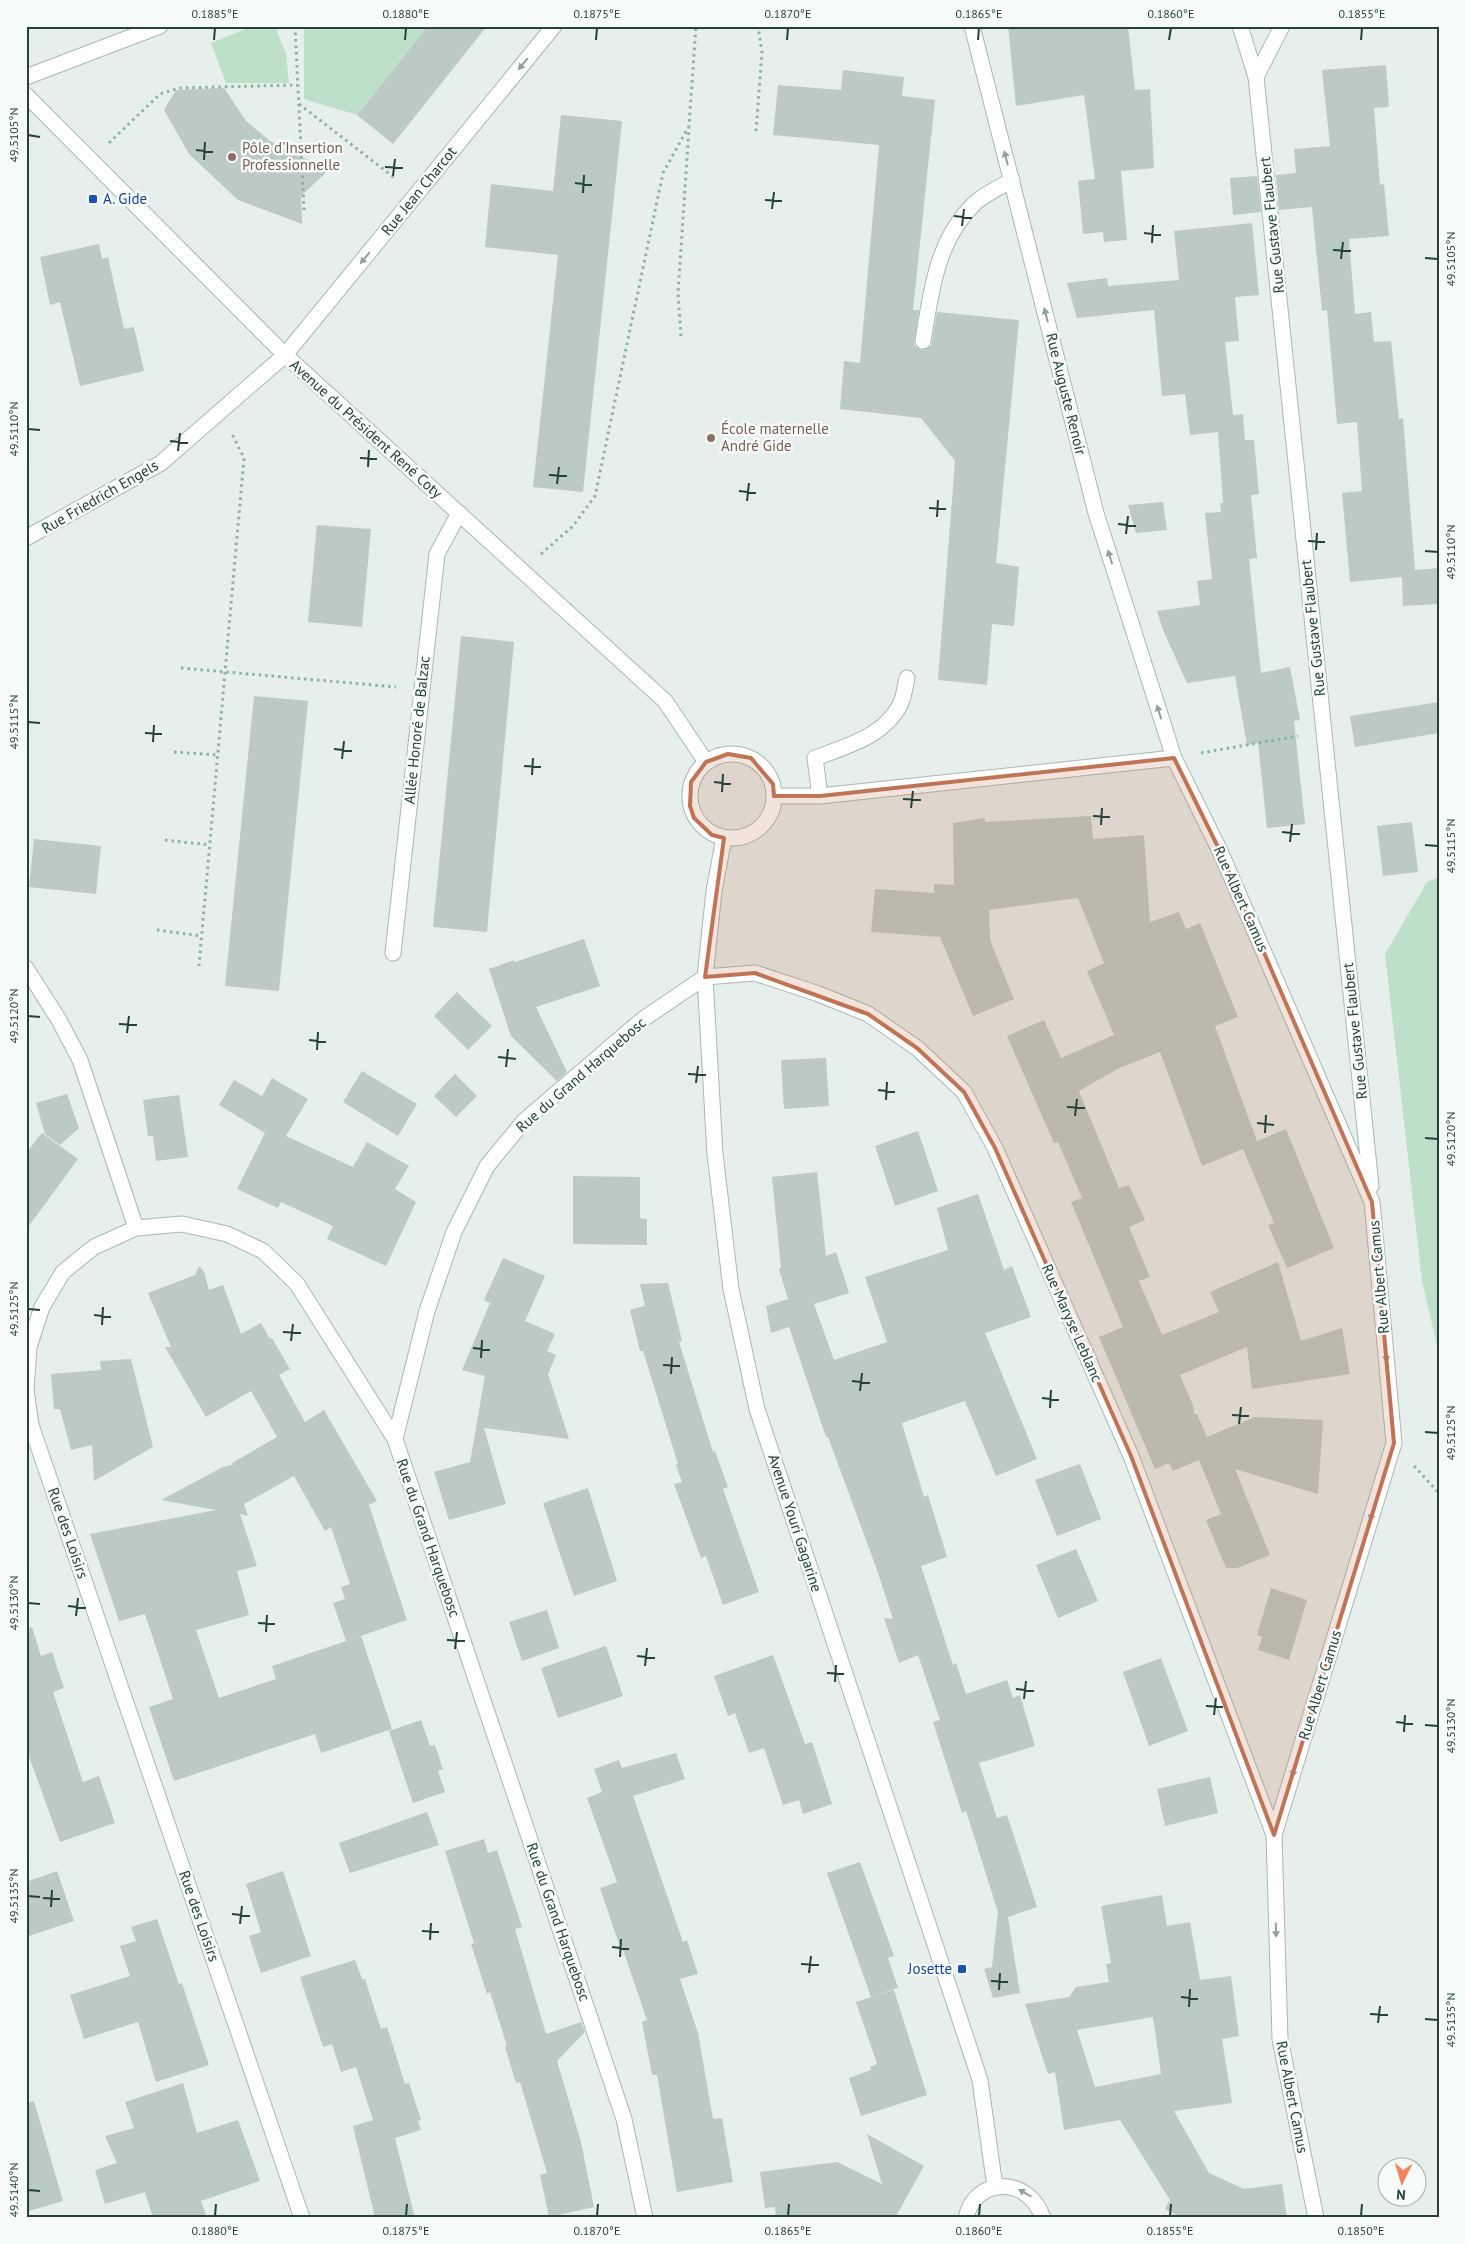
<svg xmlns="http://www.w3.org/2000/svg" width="1465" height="2244" viewBox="0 0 1465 2244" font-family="'PT Sans',sans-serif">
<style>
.green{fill:#bfe0c8}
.building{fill:#bbcac4;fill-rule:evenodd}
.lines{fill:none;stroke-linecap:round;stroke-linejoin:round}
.minor-casing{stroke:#a8b8b2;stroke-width:17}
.path{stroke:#86b3a5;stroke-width:3;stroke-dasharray:2.5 4;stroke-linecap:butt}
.minor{stroke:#fff;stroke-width:15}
.oneway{fill:#92a09c}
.marked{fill:#c07456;fill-opacity:0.2;stroke:#c07456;stroke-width:4;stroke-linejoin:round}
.ticks{fill:none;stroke:#24423a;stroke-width:2}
.education-dot{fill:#8d6e63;stroke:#f7fbf9;stroke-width:2}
.transit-dot{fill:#1a4fb4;stroke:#f7fbf9;stroke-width:2}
.labels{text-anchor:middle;stroke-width:5;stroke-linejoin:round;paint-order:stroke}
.education-label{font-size:15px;fill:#785e54;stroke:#f7fbf9;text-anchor:start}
.street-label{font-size:15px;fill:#24423a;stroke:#f7fbf9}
.transit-label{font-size:15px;fill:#164399;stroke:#f7fbf9;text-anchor:start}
.neatline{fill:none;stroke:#24423a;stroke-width:2}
.ticks-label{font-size:12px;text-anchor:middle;fill:#24423a}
</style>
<rect width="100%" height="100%" fill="#e6efeb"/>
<!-- green -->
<g class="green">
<polygon points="253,26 275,26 286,54 289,83 226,83 211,43"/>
<polygon points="304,26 428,26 357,115 304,99"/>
<polygon points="1439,877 1439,1354 1422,1281 1385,954 1427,882"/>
</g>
<!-- building -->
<g class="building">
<polygon points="428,26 487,26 393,144 357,115"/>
<polygon points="1008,26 1128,26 1135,90 1150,89 1154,168 1121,171 1127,240 1104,242 1103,232 1083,234 1078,181 1095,179 1084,95 1016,106"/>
<polygon points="1386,65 1389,107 1374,108 1380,185 1384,184 1389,236 1349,239 1355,314 1371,312 1374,342 1391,341 1399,419 1403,418 1415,570 1439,568 1439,604 1403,606 1402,577 1350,582 1342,493 1362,491 1357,422 1337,424 1327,310 1322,311 1312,207 1279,210 1276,175 1296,173 1294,149 1330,146 1322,70"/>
<polygon points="843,70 904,77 902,96 935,100 913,310 919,310 914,345 922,350 931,346 937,312 1019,320 996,563 1019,567 1014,626 992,624 987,685 938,680 955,461 921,418 840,409 844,361 860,363 879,145 773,135 778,85 841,90"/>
<polygon points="224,88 246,121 270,141 303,158 333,166 301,196 302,224 238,200 189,154 164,110 176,90"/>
<polygon points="561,115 622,121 583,492 533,487 558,255 485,247 491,184 553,191"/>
<polygon points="1257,176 1261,212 1233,215 1230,178"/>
<polygon points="1252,223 1259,295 1235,297 1239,341 1225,342 1233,415 1243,414 1245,440 1254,440 1259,494 1251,495 1257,558 1249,559 1261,673 1290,667 1300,720 1294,721 1305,824 1267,828 1258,743 1247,745 1235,676 1187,683 1163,630 1157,611 1200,605 1197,581 1212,579 1205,513 1221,512 1220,503 1223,503 1218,432 1190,435 1185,394 1162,396 1154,310 1077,318 1067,283 1107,278 1108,286 1179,280 1174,231"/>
<polygon points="99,244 102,259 108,257 124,329 134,327 144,371 80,386 60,302 50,305 40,257"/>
<polygon points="1163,502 1167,530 1136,533 1128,505"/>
<polygon points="317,525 371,529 362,627 308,622"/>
<polygon points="461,636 514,642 487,932 433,927"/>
<polygon points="254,696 308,701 279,991 225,986"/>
<polygon points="1439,702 1439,733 1355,747 1350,716"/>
<polygon points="1091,816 1093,839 1144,835 1150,922 1179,912 1186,929 1200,923 1238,1017 1215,1026 1257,1141 1286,1129 1334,1248 1287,1268 1268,1225 1274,1223 1243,1149 1202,1166 1160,1052 1119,1068 1079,1091 1119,1188 1129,1185 1145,1220 1129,1227 1150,1277 1139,1281 1162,1335 1219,1312 1210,1292 1278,1262 1301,1341 1342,1328 1350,1374 1252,1389 1247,1347 1180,1375 1193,1405 1194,1414 1197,1414 1207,1437 1255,1417 1323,1420 1318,1494 1235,1469 1270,1555 1237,1568 1226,1568 1206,1520 1221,1514 1199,1460 1173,1471 1169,1463 1155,1469 1099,1337 1123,1327 1071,1202 1082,1198 1058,1142 1054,1143 1007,1036 1044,1020 1061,1058 1114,1035 1087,971 1104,963 1078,898 989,910 990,940 1014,999 973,1016 940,937 871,932 875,889 934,893 934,884 954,885 953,823 985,818 985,822"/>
<polygon points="1412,822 1418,872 1383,876 1377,826"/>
<polygon points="34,839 101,846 96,894 29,887"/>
<polygon points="584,939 600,986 536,1007 567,1072 557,1081 511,1036 489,969 514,960 515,962"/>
<polygon points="457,992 492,1026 468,1050 434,1016"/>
<polygon points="826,1058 829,1106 784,1109 781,1060"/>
<polygon points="362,1071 417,1104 398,1136 343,1102"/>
<polygon points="455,1074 477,1096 456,1117 434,1096"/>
<polygon points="272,1078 308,1099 286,1136 353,1167 367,1142 409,1166 395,1189 416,1202 386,1266 327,1239 333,1226 281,1202 278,1208 237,1189 265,1133 219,1105 234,1080 262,1096"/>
<polygon points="67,1094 79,1128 60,1145 45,1134 36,1103"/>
<polygon points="179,1095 188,1157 156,1161 153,1136 148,1136 143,1100"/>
<polygon points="918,1131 938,1191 895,1206 875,1146"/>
<polygon points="42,1133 78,1159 26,1230 26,1153"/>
<polygon points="817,1172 826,1256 836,1252 849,1293 814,1304 834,1360 887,1342 865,1277 948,1250 937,1208 978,1194 1004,1270 1012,1266 1031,1317 985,1333 1037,1459 996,1476 965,1401 902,1423 924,1497 928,1495 947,1557 921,1566 953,1665 956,1663 966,1694 1007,1680 1013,1698 1020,1695 1035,1746 979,1763 997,1818 1007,1815 1037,1907 1008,1917 1020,1993 993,1998 984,1969 992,1967 998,1912 966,1811 962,1813 933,1722 940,1720 918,1655 899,1663 884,1618 893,1619 876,1567 828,1437 826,1437 789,1327 771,1333 766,1306 788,1299 779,1269 781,1268 772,1177"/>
<polygon points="573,1176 640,1177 640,1218 647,1219 647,1245 573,1244"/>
<polygon points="503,1258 545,1276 525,1321 555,1334 547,1351 556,1355 548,1374 569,1439 484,1428 506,1504 449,1520 434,1472 470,1462 485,1376 462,1370 490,1303 484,1300"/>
<polygon points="199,1266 204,1272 209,1290 223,1285 241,1334 261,1323 270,1339 272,1338 290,1369 279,1375 305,1422 324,1410 377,1501 369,1505 407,1620 346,1641 333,1603 345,1599 341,1587 350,1584 331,1527 325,1531 294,1476 244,1504 248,1516 240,1514 257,1566 237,1571 249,1615 196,1630 219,1698 276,1679 272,1666 361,1636 392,1729 321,1753 315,1734 174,1781 149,1707 173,1699 145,1614 119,1621 90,1534 216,1510 161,1500 223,1467 233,1465 232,1463 277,1437 251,1391 206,1417 165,1347 171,1347 148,1293 195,1275"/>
<polygon points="668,1283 682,1341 679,1342 713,1452 715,1451 728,1487 723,1489 759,1592 723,1605 706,1556 701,1558 674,1484 682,1482 676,1465 678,1464 643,1351 640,1351 630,1310 645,1306 640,1284"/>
<polygon points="131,1359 153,1447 94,1481 92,1445 71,1450 60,1409 54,1409 51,1374 101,1370 100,1361"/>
<polygon points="1080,1464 1101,1519 1057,1536 1035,1480"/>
<polygon points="588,1488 617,1581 574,1596 543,1503"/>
<polygon points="1076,1549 1098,1601 1058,1618 1036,1565"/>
<polygon points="1271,1588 1307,1600 1289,1660 1258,1650 1262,1637 1257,1635"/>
<polygon points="547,1610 559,1648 522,1661 509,1622"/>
<polygon points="32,1627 41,1656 52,1652 64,1688 53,1692 83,1782 99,1776 115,1823 60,1842 26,1748 26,1628"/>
<polygon points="606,1646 623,1696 558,1718 541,1668"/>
<polygon points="773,1655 805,1744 812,1742 832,1804 803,1814 799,1800 783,1805 764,1748 749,1753 735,1713 728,1716 714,1676"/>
<polygon points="1161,1658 1188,1731 1149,1746 1123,1672"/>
<polygon points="421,1720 430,1746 435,1745 443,1769 438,1771 445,1792 413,1803 389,1731"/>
<polygon points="676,1753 685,1779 633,1796 683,1942 687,1940 698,1974 680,1979 698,2033 713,2119 722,2118 733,2182 677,2192 657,2075 652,2075 642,2022 647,2020 621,1944 619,1944 600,1888 617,1882 587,1798 602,1792 594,1769 619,1760 622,1768"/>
<polygon points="1210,1777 1218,1813 1165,1826 1157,1789"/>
<polygon points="427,1812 439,1845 350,1873 339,1843"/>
<polygon points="484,1839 488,1853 497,1850 522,1927 515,1929 546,2034 581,2022 585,2032 557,2061 581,2142 594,2207 549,2217 540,2175 547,2173 520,2082 516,2083 505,2047 507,2046 490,1992 487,1994 471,1944 474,1943 445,1851"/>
<polygon points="860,1862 894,1956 888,1958 898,1988 873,1996 894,1990 927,2095 861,2116 849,2078 871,2070 870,2067 877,2064 856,2002 871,1997 827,1873"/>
<polygon points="57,1871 74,1921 26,1937 26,1882"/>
<polygon points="283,1871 311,1956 261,1973 249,1936 261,1932 246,1884"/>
<path d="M1162,1895L1167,1926L1190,1922L1200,1980L1231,1976L1239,2036L1222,2039L1232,2103L1174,2111L1209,2173L1244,2189L1282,2184L1287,2218H1181L1165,2209L1170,2200L1120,2120L1064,2130L1055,2072L1048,2074L1025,2004L1069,1997L1076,1987L1109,1982L1106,1964L1111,1963L1101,1906ZM1153,2017L1161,2074L1095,2087L1077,2030Z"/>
<polygon points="157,1919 179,1984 182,1983 209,2065 156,2082 138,2022 84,2039 70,1995 130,1976 120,1946 136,1941 131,1927"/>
<polygon points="355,1960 362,1979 365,1979 381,2029 387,2027 405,2084 409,2083 421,2120 418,2121 421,2130 395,2138 415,2218 375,2218 353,2126 373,2120 356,2067 341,2072 332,2044 323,2047 300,1977"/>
<polygon points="183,2083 197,2133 238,2120 260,2181 201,2201 207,2218 153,2218 145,2192 105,2204 95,2170 117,2163 105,2136 134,2128 125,2102"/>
<polygon points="34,2101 63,2201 26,2212 26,2103"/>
<polygon points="867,2134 924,2166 895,2218 776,2218 775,2207 765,2208 760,2172 837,2162 882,2184"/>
</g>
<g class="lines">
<!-- minor casing -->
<g class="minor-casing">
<g id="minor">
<polyline points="972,26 1096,513 1174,758"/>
<polyline points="1240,26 1256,77 1371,1186"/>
<polyline points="26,77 160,26"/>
<polyline points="1256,77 1282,26"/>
<polyline points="26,95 285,355 665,701 706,762"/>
<path d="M923,341C931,291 937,239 975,203C985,194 1000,187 1012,180"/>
<polyline points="26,538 161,463 285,355 554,26"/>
<circle cx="732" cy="796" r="42"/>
<polyline points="774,796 820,796 1174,758 1220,851 1372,1202 1394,1443 1274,1835 1280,2039 1316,2218"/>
<path d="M820,796L815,758C847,746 883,737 900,705C904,697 905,687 907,678"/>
<polyline points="724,838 714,891 705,977 715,1154 731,1289 757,1409 980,2080 995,2187"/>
<polyline points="393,953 437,554 459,513"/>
<polyline points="26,968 59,1020 80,1060 136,1228"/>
<polyline points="302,2218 31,1425 26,1390 29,1347 42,1307 63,1272 94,1247 136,1228 182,1224 227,1234 263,1251 297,1284 395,1439"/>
<polyline points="645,2218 624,2119 395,1439 427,1311 454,1232 487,1166 524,1121 642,1020 705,977 755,973 816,993 868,1014 917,1048 964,1092 995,1148 1131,1456 1274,1835"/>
<path d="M966,2218C975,2176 1029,2176 1043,2218"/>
</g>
</g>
<!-- path -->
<g class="path">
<polyline points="295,26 304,210"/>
<polyline points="299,104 396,179"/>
<polyline points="756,131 762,53 758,26"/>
<polyline points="109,143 160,94 179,88 297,85"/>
<polyline points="681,336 678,293 689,128"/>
<polyline points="541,554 573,526 595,496 663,173 689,126 696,26"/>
<polyline points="181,668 396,687"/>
<polyline points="174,752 218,755"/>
<polyline points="1201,753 1298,736"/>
<polyline points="165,840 210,845"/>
<polyline points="157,930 202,936"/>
<polyline points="199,966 244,458 232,434"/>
<polyline points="1414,1466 1439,1493"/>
</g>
<!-- minor -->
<use href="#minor" class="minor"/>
</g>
<!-- one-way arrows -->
<defs><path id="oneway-solid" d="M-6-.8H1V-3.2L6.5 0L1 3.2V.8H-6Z" transform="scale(1.25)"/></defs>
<g class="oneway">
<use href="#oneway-solid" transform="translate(523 64) rotate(129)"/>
<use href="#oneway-solid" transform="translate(1006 158) rotate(-104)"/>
<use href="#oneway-solid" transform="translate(365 258) rotate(129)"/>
<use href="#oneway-solid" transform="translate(1046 315) rotate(-104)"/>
<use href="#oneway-solid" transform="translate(1110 557) rotate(-107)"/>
<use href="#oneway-solid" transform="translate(1159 712) rotate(-107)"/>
<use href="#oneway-solid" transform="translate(1386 1355) rotate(85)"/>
<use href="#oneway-solid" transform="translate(1372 1514) rotate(107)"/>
<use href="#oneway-solid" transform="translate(1294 1770) rotate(107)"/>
<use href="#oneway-solid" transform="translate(1276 1930) rotate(88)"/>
<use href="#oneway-solid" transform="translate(1025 2193) rotate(-150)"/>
</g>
<!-- marked area -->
<path class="marked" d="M728,754L751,758L773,784L774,796H820L1174,758L1220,851L1372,1202L1394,1443L1274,1835L1131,1456L995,1148L964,1092L917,1048L868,1014L755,973L705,977L724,838L712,835L694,818L690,806L691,782L706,762Z"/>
<!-- ticks -->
<path class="ticks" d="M214,40L215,28M405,40L406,28M596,40L597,28M787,40L788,28M978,40L979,28M1169,40L1171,28M1361,40L1362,28M28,135L40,137M196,150L213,152M204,160L205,142M385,167L403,168M393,176L395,159M575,183L592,185M583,193L584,175M765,200L782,201M772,209L774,192M954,216L972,218M962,226L964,209M1144,233L1161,235M1152,243L1153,225M1333,250L1351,251M1425,258L1438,259M1341,259L1343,242M28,429L40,430M170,441L188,443M178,451L180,433M360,458L377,459M368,467L369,450M549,475L567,476M557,484L559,467M739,491L756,493M747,501L749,483M929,508L946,509M937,517L938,500M1118,524L1136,526M1126,534L1128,516M1308,541L1325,542M1316,550L1317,533M1425,551L1438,552M28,722L40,723M145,733L162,734M153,742L154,725M334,749L352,751M342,759L344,741M524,766L541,767M532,775L533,758M714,782L731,784M722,792L723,774M903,799L921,800M911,808L913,791M1093,816L1110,817M1101,825L1102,808M1282,832L1300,834M1290,842L1292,824M1425,845L1438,846M28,1016L40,1017M119,1024L137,1025M127,1033L129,1016M309,1040L326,1042M317,1050L318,1032M498,1057L516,1059M506,1067L508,1049M688,1074L706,1075M696,1083L698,1066M878,1090L895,1092M886,1100L887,1082M1067,1107L1085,1108M1075,1116L1077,1099M1257,1123L1274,1125M1265,1133L1266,1115M1425,1138L1438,1139M28,1309L40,1310M94,1315L111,1317M102,1325L103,1307M283,1332L301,1333M291,1341L293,1324M473,1348L490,1350M481,1358L482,1340M663,1365L680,1366M671,1374L672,1357M852,1381L870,1383M860,1391L862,1373M1042,1398L1059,1400M1050,1408L1051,1390M1232,1415L1249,1416M1239,1424L1241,1407M1425,1432L1438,1433M28,1603L40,1604M68,1606L86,1608M76,1616L78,1598M258,1623L275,1624M266,1632L267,1615M447,1640L465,1641M455,1649L457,1632M637,1656L655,1658M645,1666L647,1648M827,1673L844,1674M835,1682L836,1665M1016,1689L1034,1691M1024,1699L1026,1681M1206,1706L1223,1707M1214,1715L1216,1698M1396,1722L1413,1724M1425,1725L1438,1726M1404,1732L1405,1715M28,1896L40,1897M43,1898L60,1899M51,1907L52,1890M232,1914L250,1916M240,1924L242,1906M422,1931L439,1932M430,1940L431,1923M612,1947L629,1949M620,1957L621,1939M801,1964L819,1965M809,1973L811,1956M991,1981L1008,1982M999,1990L1000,1973M1181,1997L1198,1999M1189,2007L1190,1989M1370,2014L1388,2015M1425,2019L1438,2020M1378,2023L1380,2006M28,2190L40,2191M215,2216L216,2204M406,2216L407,2204M597,2216L598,2204M788,2216L789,2204M979,2216L980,2204M1170,2216L1171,2204M1361,2216L1362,2204"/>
<!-- markers -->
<g class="education-dot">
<circle cx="232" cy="157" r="5"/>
<circle cx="711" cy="438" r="5"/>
</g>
<g class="transit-dot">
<rect x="88" y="194" width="10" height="10" rx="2.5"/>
<rect x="957" y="1964" width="10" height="10" rx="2.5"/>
</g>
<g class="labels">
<!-- education labels -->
<g class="education-label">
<text x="242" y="153">Pôle d'Insertion<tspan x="242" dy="17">Professionnelle</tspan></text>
<text x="721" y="434">École maternelle<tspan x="721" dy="17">André Gide</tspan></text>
</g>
<!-- street labels -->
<g class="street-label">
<text transform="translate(419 191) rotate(-51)" y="5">Rue Jean Charcot</text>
<text transform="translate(1272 225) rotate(-96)" y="5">Rue Gustave Flaubert</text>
<text transform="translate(1066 394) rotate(76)" y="5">Rue Auguste Renoir</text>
<text transform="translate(366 429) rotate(42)" y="5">Avenue du Président René Coty</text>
<text transform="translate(100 497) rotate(-30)" y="5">Rue Friedrich Engels</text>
<text transform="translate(1313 628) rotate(-96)" y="5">Rue Gustave Flaubert</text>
<text transform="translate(417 730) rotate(-84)" y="5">Allée Honoré de Balzac</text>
<text transform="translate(1241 899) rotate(66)" y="5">Rue Albert Camus</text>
<text transform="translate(1355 1031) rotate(-96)" y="5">Rue Gustave Flaubert</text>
<text transform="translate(581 1075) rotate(-41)" y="5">Rue du Grand Harquebosc</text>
<text transform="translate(1379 1277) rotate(-95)" y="5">Rue Albert Camus</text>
<text transform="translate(1072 1323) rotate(66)" y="5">Rue Maryse Leblanc</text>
<text transform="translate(795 1523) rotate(72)" y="5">Avenue Youri Gagarine</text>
<text transform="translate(68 1533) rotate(71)" y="5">Rue des Loisirs</text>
<text transform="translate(428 1538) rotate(71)" y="5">Rue du Grand Harquebosc</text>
<text transform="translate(1320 1685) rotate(-73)" y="5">Rue Albert Camus</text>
<text transform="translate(199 1916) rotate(71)" y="5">Rue des Loisirs</text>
<text transform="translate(558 1922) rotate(71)" y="5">Rue du Grand Harquebosc</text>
<text transform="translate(1292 2097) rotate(79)" y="5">Rue Albert Camus</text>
</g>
<!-- transit labels -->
<g class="transit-label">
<text x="103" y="204">A. Gide</text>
<text x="952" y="1974" text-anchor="end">Josette</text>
</g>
</g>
<!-- border -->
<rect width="1465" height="2244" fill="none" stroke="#f7fbf9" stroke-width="55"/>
<!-- north arrow -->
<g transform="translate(1402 2182) rotate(185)"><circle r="24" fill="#f7fbf9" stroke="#a3b1ad"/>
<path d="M0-4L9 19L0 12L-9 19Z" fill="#f4845f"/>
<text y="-8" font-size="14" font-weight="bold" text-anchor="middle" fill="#24423a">N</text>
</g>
<rect x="28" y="28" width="1410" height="2188" class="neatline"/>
<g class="ticks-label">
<text x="215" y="18">0.1885°E</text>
<text x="406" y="18">0.1880°E</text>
<text x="597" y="18">0.1875°E</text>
<text x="788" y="18">0.1870°E</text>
<text x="979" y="18">0.1865°E</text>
<text x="1171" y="18">0.1860°E</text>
<text x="1362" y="18">0.1855°E</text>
<text transform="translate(14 135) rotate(-90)" y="4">49.5105°N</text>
<text transform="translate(1451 259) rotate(-90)" y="4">49.5105°N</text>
<text transform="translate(14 429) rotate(-90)" y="4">49.5110°N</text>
<text transform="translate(1451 552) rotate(-90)" y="4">49.5110°N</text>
<text transform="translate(14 722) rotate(-90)" y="4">49.5115°N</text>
<text transform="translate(1451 846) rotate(-90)" y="4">49.5115°N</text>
<text transform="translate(14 1016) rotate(-90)" y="4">49.5120°N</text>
<text transform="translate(1451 1139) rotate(-90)" y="4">49.5120°N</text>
<text transform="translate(14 1309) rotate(-90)" y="4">49.5125°N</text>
<text transform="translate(1451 1433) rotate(-90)" y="4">49.5125°N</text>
<text transform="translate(14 1603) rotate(-90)" y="4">49.5130°N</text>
<text transform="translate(1451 1726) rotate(-90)" y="4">49.5130°N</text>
<text transform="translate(14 1896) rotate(-90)" y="4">49.5135°N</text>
<text transform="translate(1451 2020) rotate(-90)" y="4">49.5135°N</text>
<text transform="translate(14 2190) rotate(-90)" y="4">49.5140°N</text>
<text x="215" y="2235">0.1880°E</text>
<text x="406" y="2235">0.1875°E</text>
<text x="597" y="2235">0.1870°E</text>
<text x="788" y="2235">0.1865°E</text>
<text x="979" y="2235">0.1860°E</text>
<text x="1170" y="2235">0.1855°E</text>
<text x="1361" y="2235">0.1850°E</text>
</g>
</svg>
